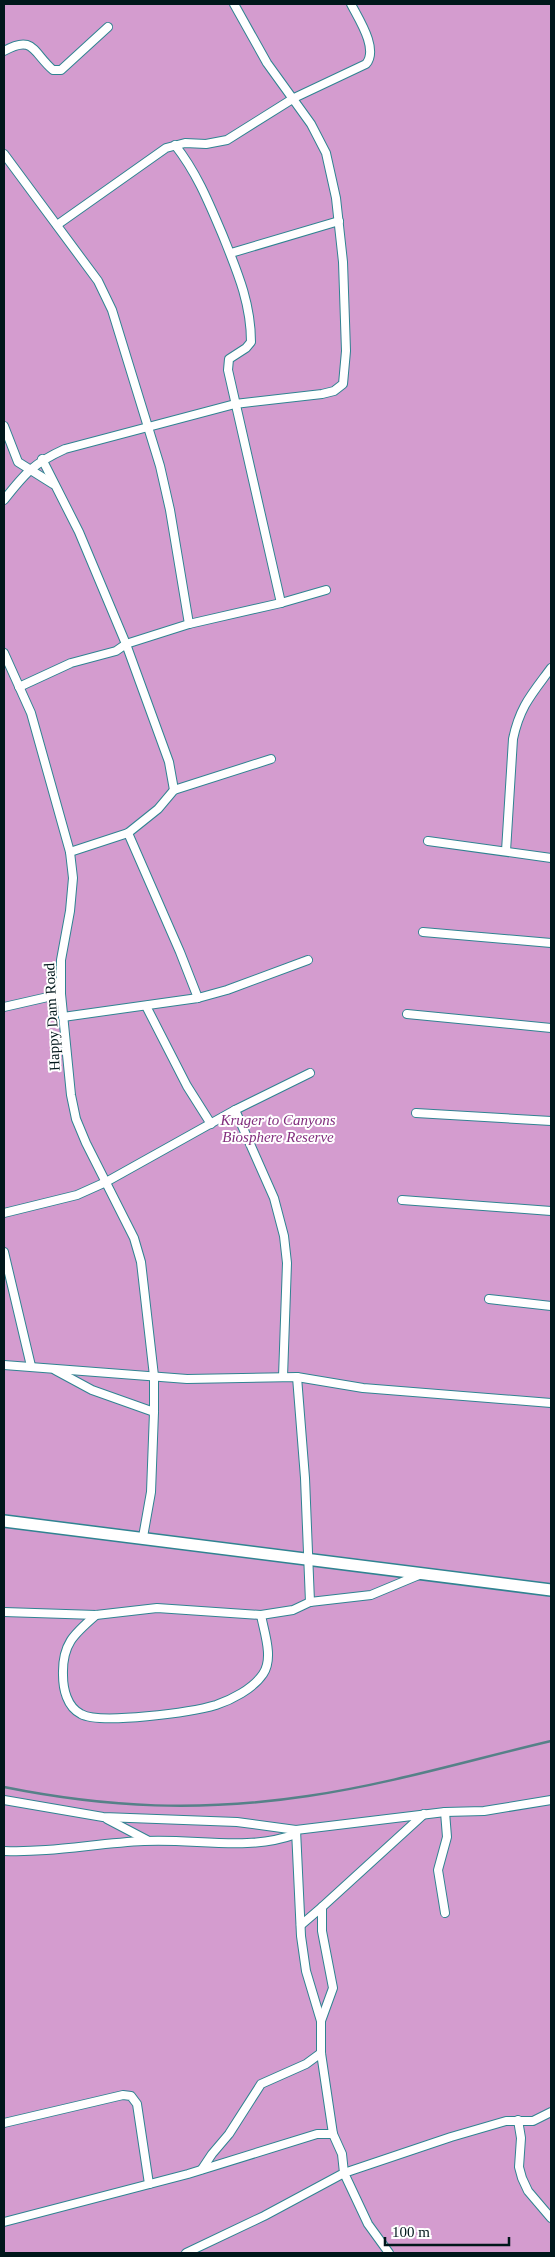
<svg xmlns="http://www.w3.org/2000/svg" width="555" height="2257" viewBox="0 0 555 2257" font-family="Georgia,serif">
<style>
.green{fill:#d49ccf}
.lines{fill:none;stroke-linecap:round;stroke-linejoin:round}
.street-casing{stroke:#308391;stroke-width:10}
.secondary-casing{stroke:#308391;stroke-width:14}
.street{stroke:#fff;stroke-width:8}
.secondary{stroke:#fff;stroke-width:11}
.rail{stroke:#568188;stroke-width:2.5}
.labels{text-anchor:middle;stroke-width:4;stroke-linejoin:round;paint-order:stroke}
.street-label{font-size:15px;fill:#00171b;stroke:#fff}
.park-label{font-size:15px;font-style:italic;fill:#822e7e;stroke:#fff}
</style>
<rect width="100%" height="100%" fill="#afeef9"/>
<!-- green -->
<rect class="green" x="4" y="4" width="547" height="2249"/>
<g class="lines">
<!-- street casing -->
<g class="street-casing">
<g id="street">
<path d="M4,51C34,34 33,53 53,70H61L108,27"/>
<path d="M175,145C197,173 209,203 223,236C237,271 251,303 251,342L246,348L229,359L228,370L281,603"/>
<polyline points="4,154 98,281 112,310 160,466 170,510 189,624"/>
<path d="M57,225L166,148L185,143L206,144L227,140L294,98L366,64C379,49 358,18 351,4"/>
<polyline points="231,253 339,221"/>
<polyline points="4,426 18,462 53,484"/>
<polyline points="42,459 79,532 126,644 169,762 174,790"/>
<path d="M4,500C25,473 34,463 65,449L235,404L322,394L334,391L343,384L346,351L343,262L336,198L326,153L311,124L267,63L234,4"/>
<polyline points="4,653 31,713 70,852 73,878 70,911 61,960 61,994 71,1095 76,1119 86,1143 134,1238 141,1262 154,1376 154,1412 151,1492 143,1537"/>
<polyline points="19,687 71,663 116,651 126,644 189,624 281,603 326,590"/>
<polyline points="128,833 180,952 198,998"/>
<polyline points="428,841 551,858"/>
<path d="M506,851L513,739C520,706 532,694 551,668"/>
<polyline points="70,852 128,833 158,809 174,790 271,759"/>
<polyline points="423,932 551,943"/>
<polyline points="146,1006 187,1086 211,1124"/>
<polyline points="4,1007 61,994"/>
<polyline points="407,1014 551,1028"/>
<polyline points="63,1017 198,998 227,990 308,960"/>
<polyline points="235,1110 274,1198 284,1236 287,1263 283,1377"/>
<polyline points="416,1113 551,1121"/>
<polyline points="402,1200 551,1211"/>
<polyline points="4,1213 77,1195 106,1182 235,1110 310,1073"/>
<polyline points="4,1252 31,1366"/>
<polyline points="489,1299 551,1306"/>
<polyline points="4,1365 187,1379 297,1377 363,1388 551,1403"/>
<polyline points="55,1370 92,1390 154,1412"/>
<polyline points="297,1377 305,1478 310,1602"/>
<polyline points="4,1612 96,1615 157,1608 261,1615 293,1610 310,1602 371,1595 419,1575"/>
<path d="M96,1615C74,1634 62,1644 63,1675C63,1689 67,1707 81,1714C100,1725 193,1712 216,1705C231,1700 253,1689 263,1674C274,1658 264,1632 261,1615"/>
<polyline points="4,1800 103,1817 237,1822 296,1830 445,1812 484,1811 551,1800"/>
<polyline points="107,1819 147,1840"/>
<polyline points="296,1830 301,1936 306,1971 321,2021"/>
<path d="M4,1851C51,1853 97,1843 144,1841C195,1838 247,1852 296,1834"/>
<polyline points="445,1913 438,1870 447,1837 445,1812"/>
<polyline points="301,1925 322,1907"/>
<polyline points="518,2120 521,2138 519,2167 522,2178 528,2191 551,2218"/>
<polyline points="4,2123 123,2095 131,2096 137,2104 149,2184"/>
<polyline points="202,2169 212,2154 229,2134 261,2084 306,2064 321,2053"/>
<polyline points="4,2222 188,2174 317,2134 333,2134"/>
<polyline points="186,2253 264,2216 344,2173 342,2154 333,2134 321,2053 321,2021 333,1988 322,1931 322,1907 424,1814"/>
<polyline points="389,2253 368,2224 344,2173 451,2137 506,2121 533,2121 551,2112"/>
</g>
</g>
<!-- secondary casing -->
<g class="secondary-casing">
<polyline id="secondary" points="4,1521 551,1590"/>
</g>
<!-- street -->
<use href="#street" class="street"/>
<!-- secondary -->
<use href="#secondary" class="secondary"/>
<!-- rail -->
<path class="rail" d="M4,1787C108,1808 202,1812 308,1796C390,1784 470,1760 551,1741"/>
</g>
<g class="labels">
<!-- street labels -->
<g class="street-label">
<text transform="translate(52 1017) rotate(-93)" y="5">Happy Dam Road</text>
</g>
<!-- park labels -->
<g class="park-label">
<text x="278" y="1125">Kruger to Canyons<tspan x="278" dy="17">Biosphere Reserve</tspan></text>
</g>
</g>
<!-- border -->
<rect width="555" height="2257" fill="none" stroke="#00171b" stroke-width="10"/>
<!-- scale -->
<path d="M385 2237v8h124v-8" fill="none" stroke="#00171b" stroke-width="2.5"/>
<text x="392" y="2237" font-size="15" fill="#00171b" stroke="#ffffff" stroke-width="4" paint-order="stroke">100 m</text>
</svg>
